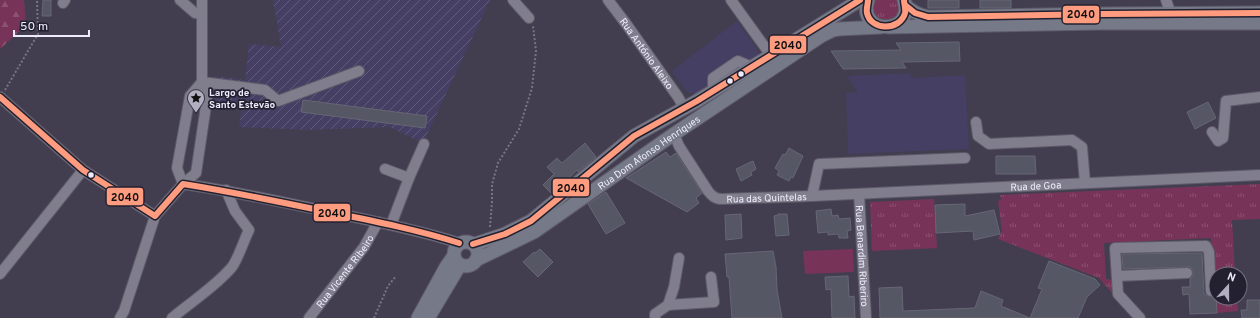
<svg xmlns="http://www.w3.org/2000/svg" width="1260" height="318" viewBox="0 0 1260 318" font-family="Overpass,sans-serif">
<style>
.built{fill:#453f63}
.industrial{fill:url(#industrial-furrows)}
.grass{fill:url(#grass-tufts)}
.forest{fill:url(#forest-firs)}
.park{fill:#783458}
.building{fill:#565765;stroke:#666675}
.lines{fill:none;stroke-linecap:round;stroke-linejoin:round}
.minor-casing{stroke:#5e5a69;stroke-width:12}
.major-casing{stroke:#5e5a69;stroke-width:15}
.path{stroke:#787583;stroke-width:2;stroke-dasharray:2 2;stroke-linecap:butt}
.minor{stroke:#807e8c;stroke-width:10}
.major{stroke:#757988;stroke-width:13}
.bus-1-casing{stroke:#232130;stroke-width:9}
.bus-1{stroke:#ff9c80;stroke-width:6}
.bus-dot{fill:#eeecfc;stroke:#232130;stroke-width:1.5}
.labels{text-anchor:middle;stroke-width:3.5;stroke-linejoin:round;paint-order:stroke}
.street-label{font-size:10px;fill:#eeecfc;stroke:#232130}
.poi-label{font-size:10px;font-weight:bold;fill:#eeecfc;stroke:#232130;text-anchor:start}
.line-badge{stroke:#232130;stroke-width:1.5}
.pale-badge-label{font-size:11px;text-anchor:middle;font-weight:bold;fill:#111}
</style>
<defs>
<pattern id="industrial-furrows" width="10" height="10" patternUnits="userSpaceOnUse"><rect width="10" height="10" fill="#453f63"/><path d="M-1 1l2-2M0 10L10 0M9 11l2-2" fill="none" stroke="#605b7a"/></pattern>
<pattern id="grass-tufts" width="24" height="20" patternUnits="userSpaceOnUse"><rect width="24" height="20" fill="#783458"/><path d="M3 7l-1-3M5 7V3M7 7l1-3M15 17l-1-3M17 17v-4M19 17l1-3" fill="none" stroke="#8c5271"/></pattern>
<pattern id="forest-firs" width="22" height="20" patternUnits="userSpaceOnUse"><rect width="22" height="20" fill="#783458"/><path d="M5 1l3.5 6h-7zM16 11l3.5 6h-7z" fill="#8c5271"/></pattern>
</defs>
<rect width="100%" height="100%" fill="#423e50"/>
<!-- built -->
<g class="built">
<polygon points="737,21 757,49 759,54 757,59 697,94 690,93 686,90 672,71"/>
<polygon points="909,73 912,78 965,75 969,149 848,154 846,93 858,92 847,76"/>
</g>
<!-- industrial -->
<polygon class="industrial" points="273,0 490,0 423,143 389,127 309,130 239,127 242,104 212,101 215,76 245,80 249,44 281,47"/>
<!-- grass -->
<g class="grass">
<polygon points="874,0 899,0 899,14 891,21 877,19 872,12"/>
<polygon points="1260,184 1260,219 1232,220 1235,274 1216,274 1216,296 1216,293 1214,293 1211,238 1104,243 1106,279 1113,280 1113,294 1099,278 998,239 1002,231 998,201 1001,200 1000,195"/>
<polygon points="934,199 937,248 872,251 870,202"/>
<polygon points="1216,298 1237,298 1238,311 1217,313"/>
</g>
<!-- forest -->
<polygon class="forest" points="0,0 24,0 26,25 0,49"/>
<!-- park -->
<polygon class="park" points="853,249 854,272 805,274 803,251"/>
<!-- building -->
<g class="building">
<polygon points="43,0 51,0 51,16 42,16"/>
<rect x="928" y="0" width="31" height="8"/>
<rect x="980" y="0" width="31" height="8"/>
<polygon points="959,42 960,61 902,62 906,68 843,69 831,51 901,50 896,43"/>
<polygon points="303,100 427,116 425,128 301,112"/>
<polygon points="1208,102 1216,118 1195,129 1187,112"/>
<polygon points="585,143 596,157 578,172 577,170 552,194 543,185 554,174 547,167 557,158 562,163"/>
<polygon points="789,148 803,156 793,178 791,177 789,181 777,175 779,171 775,168 783,154 785,155"/>
<polygon points="666,152 670,157 676,153 702,193 696,198 699,203 687,212 626,178"/>
<polygon points="996,156 1035,156 1036,174 996,174"/>
<polygon points="753,161 756,169 751,172 752,175 741,181 736,169"/>
<polygon points="606,192 625,223 606,234 588,204"/>
<polygon points="965,204 965,216 994,210 1000,234 974,240 973,231 936,233 935,205"/>
<polygon points="831,209 832,216 838,215 839,219 850,218 851,230 847,231 848,238 839,238 838,234 828,235 828,232 818,233 816,211"/>
<polygon points="741,214 742,238 726,240 725,215"/>
<polygon points="778,214 787,214 789,235 776,236 774,216 778,215"/>
<polygon points="540,249 553,262 538,277 523,262 534,252 535,253"/>
<polygon points="773,251 776,267 777,290 782,318 732,318 729,277 727,277 725,254"/>
<polygon points="1202,253 1204,294 1211,297 1216,295 1217,313 1190,314 1189,294 1183,295 1182,287 1190,287 1190,279 1193,276 1193,270 1190,267 1123,269 1122,254"/>
<polygon points="1049,261 1095,279 1100,285 1087,297 1078,318 880,318 879,288 902,287 903,311 975,308 981,291 1003,300 1001,306 1030,318 1042,289 1038,288"/>
<polygon points="848,276 849,297 854,296 855,318 832,318 831,289 826,290 825,277"/>
<polygon points="1247,300 1260,300 1260,318 1242,318 1241,310 1247,310"/>
</g>
<g class="lines">
<!-- minor casing -->
<g class="minor-casing">
<g id="minor">
<polyline points="180,0 195,13 202,14"/>
<polyline points="513,0 529,18"/>
<path id="s1" d="M608,0L627,25L678,97L684,108"/>
<polyline points="731,0 775,61"/>
<polyline points="1166,0 1171,14"/>
<polyline points="63,3 65,0"/>
<polyline points="202,82 265,90 278,101 359,71"/>
<polyline points="713,92 713,78 738,61 752,67"/>
<polyline points="0,97 83,170 155,216"/>
<polyline points="976,122 978,136 989,144 1072,140 1082,147 1085,183"/>
<polyline points="1212,132 1218,141 1223,138 1226,101 1260,97"/>
<path id="s2" d="M674,134L679,146L708,191C712,196 715,199 722,199L812,196L819,164L965,158"/>
<polyline points="385,169 409,178"/>
<path d="M183,184C234,191 284,203 335,213C377,222 419,230 459,243"/>
<polyline points="183,184 177,168 190,96 202,82"/>
<path id="s3" d="M859,194L866,318"/>
<path id="s4" d="M812,196L1260,175"/>
<polyline points="391,225 409,178 424,144"/>
<polyline points="0,274 83,170"/>
<polyline points="1117,276 1187,273"/>
<polyline points="668,305 714,302 711,277"/>
<polyline points="120,318 124,311 155,216 183,184 196,173 207,99 202,82 202,0"/>
<path d="M172,318C192,301 215,287 232,267C238,259 244,240 249,230L235,211L226,190"/>
<path id="s5" d="M309,318L364,247L378,222"/>
<polyline points="655,318 655,314 668,305 674,287 679,258"/>
<polyline points="1140,318 1118,294 1115,248 1206,246 1209,252 1211,291"/>
</g>
</g>
<!-- major casing -->
<g class="major-casing">
<g id="major">
<path d="M868,0C856,36 916,35 904,0"/>
<path d="M905,5C912,12 918,15 928,17L1103,14L1260,13"/>
<polyline points="888,27 1103,23 1260,23"/>
<circle cx="466" cy="254" r="12"/>
<polyline points="473,244 478,243 505,234 531,221 634,136 697,101 860,0"/>
<path id="s6" d="M476,260L534,232L674,134L821,36L833,30L839,29L881,27"/>
<polyline points="430,315 460,265"/>
<polyline points="418,318 446,267 453,257"/>
</g>
</g>
<!-- path -->
<g class="path">
<polyline points="5,90 38,34 37,0"/>
<polyline points="490,227 492,202 492,184 498,163 519,129 532,88 536,51 533,26"/>
<polyline points="374,318 388,286 396,276"/>
</g>
<!-- minor -->
<use href="#minor" class="minor"/>
<!-- major -->
<use href="#major" class="major"/>
<!-- bus-1 casing -->
<g class="bus-1-casing">
<g id="bus-1">
<path d="M868,0C868,4 866,9 867,13C871,31 900,31 905,13C906,9 904,4 904,0"/>
<polyline points="905,5 915,13 928,17 1103,14 1260,13"/>
<path d="M0,97L83,170L155,216L183,184C227,191 271,200 314,209C363,219 412,228 459,243"/>
<polyline points="473,244 505,234 531,221 634,136 697,101 860,0"/>
</g>
</g>
<!-- bus-1 -->
<use href="#bus-1" class="bus-1"/>
</g>
<!-- icons -->
<defs>
<g id="sight-pin" transform="scale(0.9)"><path d="M0 17L-7.5 6A9.5 9.5 0 1 1 7.5 6Z" fill="#b2afc0" stroke="#232130"/><path d="M0-6L1.8-2.2L6-1.7L2.9 1.2L3.7 5.4L0 3.3L-3.7 5.4L-2.9 1.2L-6-1.7L-1.8-2.2Z" fill="#111"/></g>
</defs>
<g fill-rule="evenodd">
<use href="#sight-pin" x="196" y="98"/>
</g>
<!-- markers -->
<g class="bus-dot">
<circle cx="741" cy="74" r="3.5"/>
<circle cx="730" cy="81" r="3.5"/>
<circle cx="91" cy="175" r="3.5"/>
</g>
<g class="labels">
<!-- street labels -->
<g class="street-label">
<text dy="4" stroke="none"><textPath href="#s1" startOffset="66">Rua António Aleixo</textPath></text>
<text dy="4" stroke="none"><textPath href="#s6" startOffset="204">Rua Dom Afonso Henriques</textPath></text>
<text dy="4" stroke="none"><textPath href="#s4" startOffset="224">Rua de Goa</textPath></text>
<text dy="4" stroke="none"><textPath href="#s2" startOffset="128">Rua das Quintelas</textPath></text>
<text dy="4" stroke="none"><textPath href="#s3" startOffset="62">Rua Benardim Riberiro</textPath></text>
<text dy="4" stroke="none"><textPath href="#s5" startOffset="59">Rua Vicente Ribeiro</textPath></text>
</g>
<!-- poi labels -->
<g class="poi-label">
<text x="209" y="96">Largo de<tspan x="209" dy="12">Santo Estevão</tspan></text>
</g>
</g>
<g class="line-badge">
<rect x="1062" y="5" width="38" height="19" rx="4" fill="#ff9c80"/>
<rect x="769" y="35" width="38" height="19" rx="4" fill="#ff9c80"/>
<rect x="552" y="178" width="38" height="19" rx="4" fill="#ff9c80"/>
<rect x="106" y="187" width="38" height="19" rx="4" fill="#ff9c80"/>
<rect x="313" y="203" width="38" height="19" rx="4" fill="#ff9c80"/>
</g>
<g class="pale-badge-label">
<text x="1081" y="18">2040</text>
<text x="788" y="49">2040</text>
<text x="571" y="192">2040</text>
<text x="125" y="201">2040</text>
<text x="332" y="217">2040</text>
</g>
<!-- north arrow -->
<g transform="translate(1228 286) rotate(21)"><circle r="19" fill="#232130" stroke="#747282"/>
<path d="M0-3L7 15L0 10L-7 15Z" fill="#b2afc0"/>
<text y="-6" font-size="11" font-weight="bold" text-anchor="middle" fill="#eeecfc">N</text>
</g>
<!-- scale -->
<path d="M14 30v6h75v-6" fill="none" stroke="#eeecfc" stroke-width="2"/>
<text x="20" y="30" font-size="12" fill="#eeecfc" stroke="#232130" stroke-width="3" paint-order="stroke">50 m</text>
</svg>
